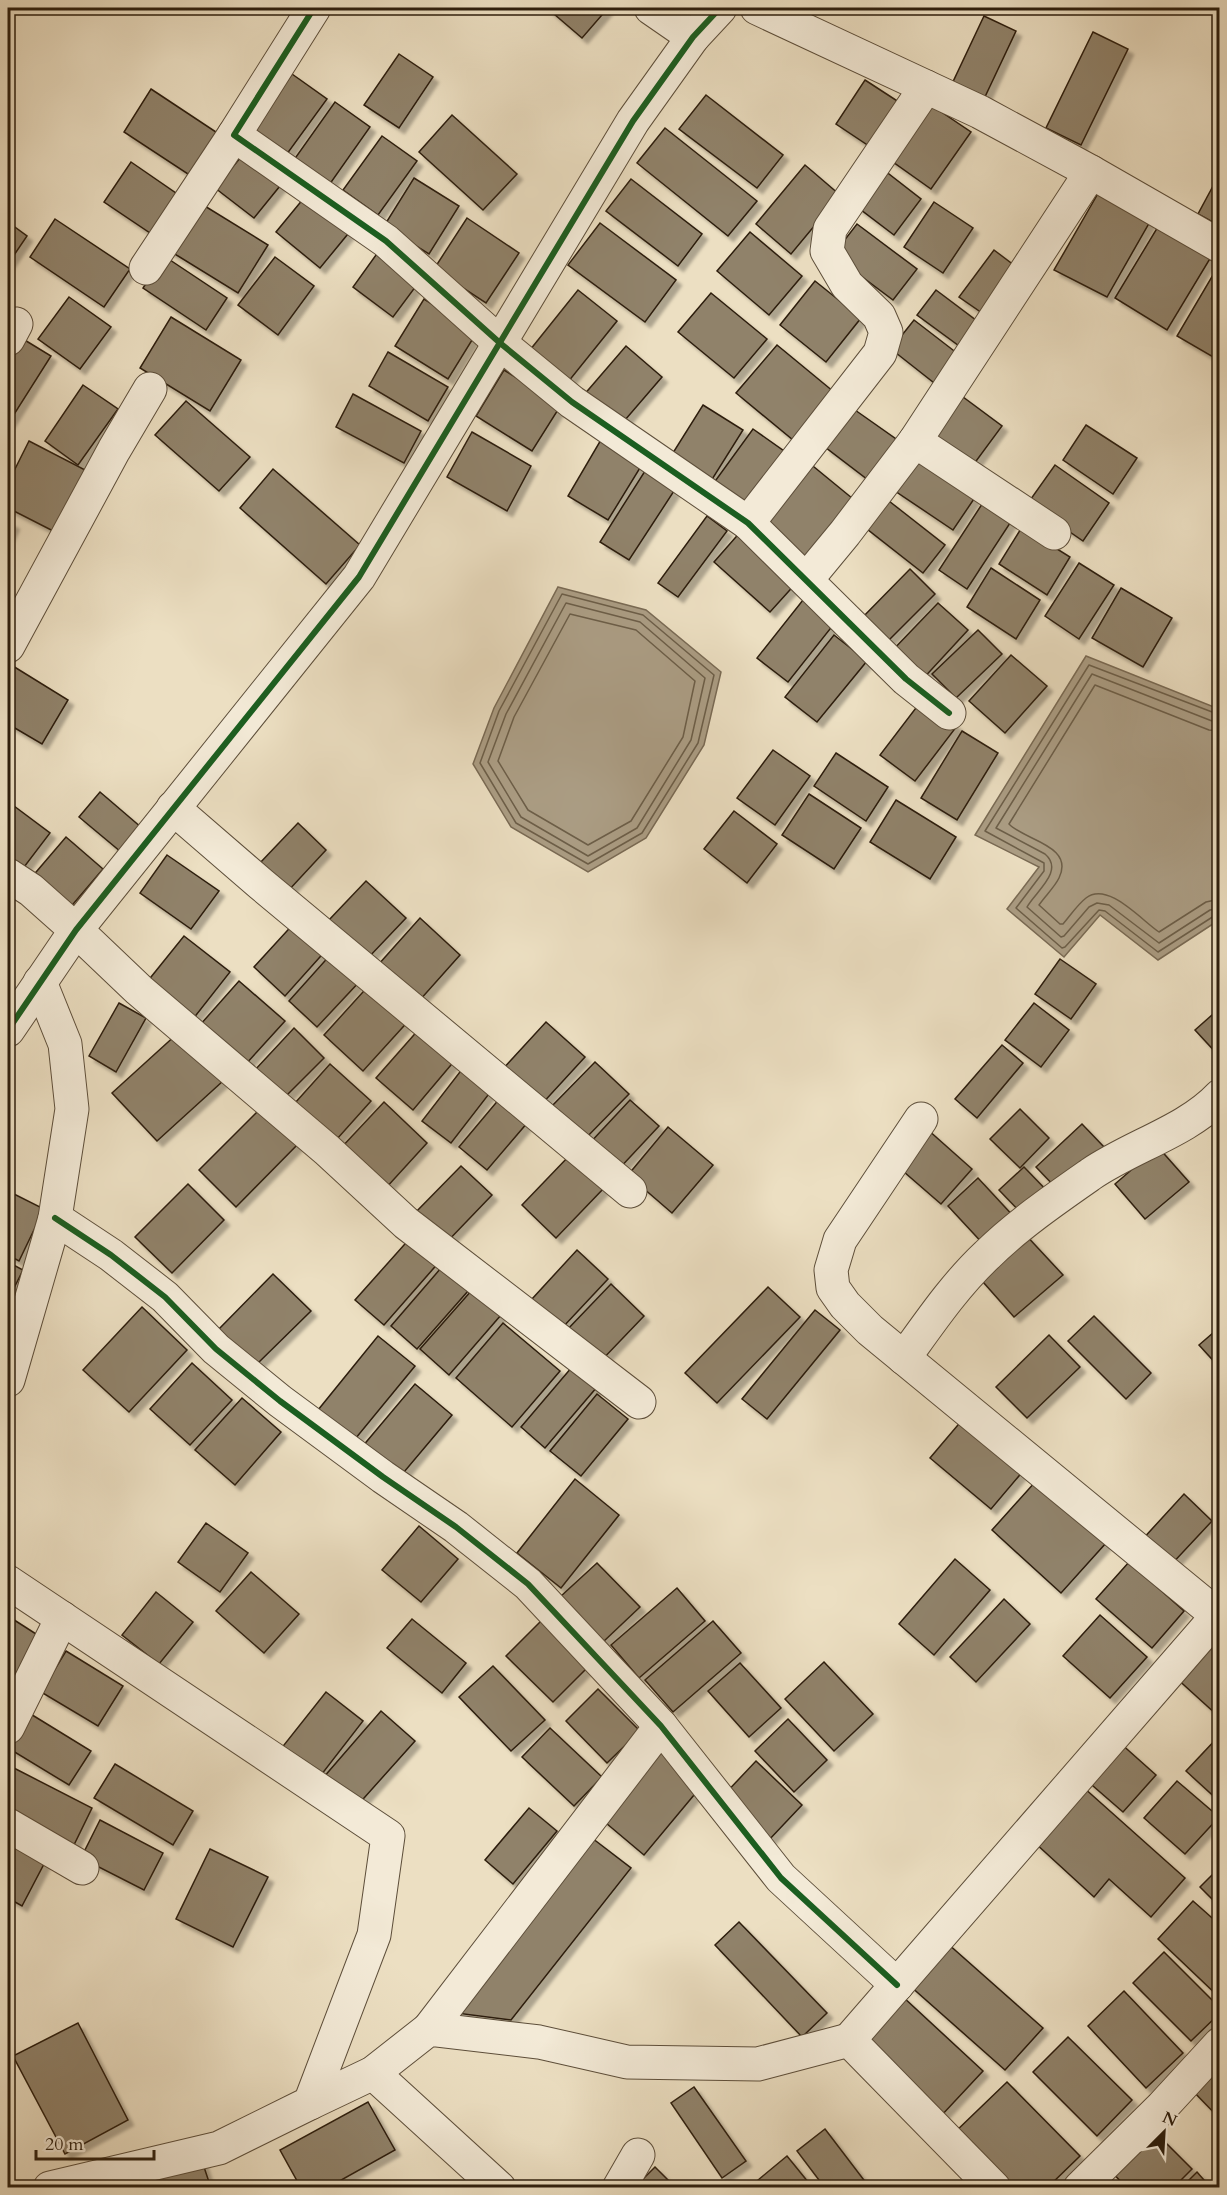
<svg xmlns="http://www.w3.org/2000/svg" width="1227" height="2195" viewBox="0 0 1227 2195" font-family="Cardo,serif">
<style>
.water{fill:#ab9d84;stroke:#796a54;stroke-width:1.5}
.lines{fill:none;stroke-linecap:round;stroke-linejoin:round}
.shore{stroke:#6c5e48;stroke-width:1.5}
.building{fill:#90826b;stroke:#2d1e0d;stroke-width:1.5;filter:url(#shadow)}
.minor-casing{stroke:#5d4e3a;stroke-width:35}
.minor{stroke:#f3ead7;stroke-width:33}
.cycleway-casing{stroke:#f3ead7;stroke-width:10}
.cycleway{stroke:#1b5e20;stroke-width:6}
</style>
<defs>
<filter id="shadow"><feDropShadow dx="5.5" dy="5.5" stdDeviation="1.5" flood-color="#0004"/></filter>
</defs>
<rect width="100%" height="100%" fill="#ecdfc2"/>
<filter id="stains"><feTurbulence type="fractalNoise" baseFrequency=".00333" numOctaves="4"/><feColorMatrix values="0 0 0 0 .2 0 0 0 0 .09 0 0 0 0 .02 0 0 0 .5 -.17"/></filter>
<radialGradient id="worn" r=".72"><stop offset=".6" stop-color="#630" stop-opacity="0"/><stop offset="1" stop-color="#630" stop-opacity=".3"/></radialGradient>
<!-- water -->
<g class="water">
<polygon points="558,587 646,610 721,672 704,745 646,838 588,872 511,827 473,764 494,708"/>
<polygon points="1086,656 1219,709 1219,920 1158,960 1100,915 1064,957 1007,909 1039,867 975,835"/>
</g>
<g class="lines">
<!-- shore -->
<g class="shore">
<polygon points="562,594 643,615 714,675 698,743 642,833 588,864 516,823 480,763 499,711"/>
<polygon points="566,603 640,622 705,678 691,740 637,828 588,856 521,817 488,762 506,714"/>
<polygon points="570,614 636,630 695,681 683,737 631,821 588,845 528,810 498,761 514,717"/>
<polyline points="1220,715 1089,665 985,831 1044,863 1044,871 1016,908 1062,948 1065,947 1099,910 1105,911 1158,952 1214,916 1220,915"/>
<path d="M1220,722L1212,721L1092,674L996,828L1045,854C1065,871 1035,892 1027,907L1061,937L1064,936L1089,907L1097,903L1109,905L1159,943L1210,910L1220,908"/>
<path d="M1220,731L1209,730L1095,685L1009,824C1023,840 1075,845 1059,878C1054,888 1045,896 1039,905L1060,924H1063C1070,916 1077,905 1086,898C1108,881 1141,920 1159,932L1206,902L1220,899"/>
</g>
</g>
<!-- building -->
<g class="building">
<polygon points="547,8 608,8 582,38"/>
<polygon points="984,16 1016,31 983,101 951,86"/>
<polygon points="1093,32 1128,49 1081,145 1046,128"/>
<polygon points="399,54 433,77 399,128 364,105"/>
<polygon points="292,74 327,99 284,158 249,133"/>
<polygon points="865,80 905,106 875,150 836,124"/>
<polygon points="151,89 222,136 194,178 124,132"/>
<polygon points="706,95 783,155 757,188 679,129"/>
<polygon points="925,101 971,132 931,189 886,157"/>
<polygon points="335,102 370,127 327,188 291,164"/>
<polygon points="452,115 517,174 483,210 419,152"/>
<polygon points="665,128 757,201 728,236 637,163"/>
<polygon points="382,136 417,161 378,215 343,190"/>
<polygon points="246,151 284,181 254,218 215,188"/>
<polygon points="131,162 186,200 159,239 104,202"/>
<polygon points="805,165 840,195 791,254 756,224"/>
<polygon points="880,167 921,199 894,235 852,203"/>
<polygon points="1220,173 1220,226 1198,214"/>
<polygon points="414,178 459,206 429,254 384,226"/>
<polygon points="631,179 702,234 678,266 606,211"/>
<polygon points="1100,190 1152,218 1107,297 1054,270"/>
<polygon points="308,193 352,229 320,268 276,232"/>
<polygon points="195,200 268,245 238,293 165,248"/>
<polygon points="934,202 973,228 943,273 904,247"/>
<polygon points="467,218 519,253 486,303 434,269"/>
<polygon points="55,219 130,269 104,307 30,257"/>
<polygon points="1162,220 1214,252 1167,330 1115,298"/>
<polygon points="8,222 27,236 8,264"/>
<polygon points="600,223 676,280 645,322 568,265"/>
<polygon points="857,224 917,269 893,300 833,255"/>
<polygon points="750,232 802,276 769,315 717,271"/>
<polygon points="381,248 422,278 393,317 353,287"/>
<polygon points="994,250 1019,269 985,315 959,297"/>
<polygon points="164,256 227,298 206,330 143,288"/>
<polygon points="275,257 314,286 278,335 238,305"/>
<polygon points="1220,263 1220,361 1177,336"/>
<polygon points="815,281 861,318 826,362 780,325"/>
<polygon points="578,290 617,321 564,387 526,355"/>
<polygon points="936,290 985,327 966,351 917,315"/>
<polygon points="711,293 767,339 734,378 678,332"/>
<polygon points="69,297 111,327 80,369 38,339"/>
<polygon points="424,299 477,332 448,379 395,346"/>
<polygon points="171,317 241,360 210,411 140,368"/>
<polygon points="914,320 962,357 938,386 891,349"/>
<polygon points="23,339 51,356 8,424 8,364"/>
<polygon points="777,345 834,392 793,440 736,393"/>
<polygon points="626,346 662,377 619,427 583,396"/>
<polygon points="388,352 448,387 428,421 369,386"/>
<polygon points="504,370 561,405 532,451 476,416"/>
<polygon points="83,385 118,409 78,465 45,441"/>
<polygon points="955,391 1002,426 971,468 923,433"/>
<polygon points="353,394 421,431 404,463 336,427"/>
<polygon points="186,401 250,457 219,491 155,435"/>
<polygon points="703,405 743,430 711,481 671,456"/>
<polygon points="855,410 906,446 876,486 825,447"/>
<polygon points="1086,425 1137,458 1113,494 1063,460"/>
<polygon points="753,429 784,451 744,506 713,484"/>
<polygon points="472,432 531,466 507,511 447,477"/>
<polygon points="602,438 643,463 608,520 568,496"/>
<polygon points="29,441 91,473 59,534 8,508 8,483"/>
<polygon points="920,454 978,493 953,530 895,491"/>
<polygon points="808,462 858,503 809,564 759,523"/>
<polygon points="1055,465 1109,503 1083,541 1028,503"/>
<polygon points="273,469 360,545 326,584 240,508"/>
<polygon points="645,471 674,491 629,560 600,542"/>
<polygon points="986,498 1014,517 967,589 939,570"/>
<polygon points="889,501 945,545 923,573 867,529"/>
<polygon points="707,516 727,531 678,597 658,583"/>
<polygon points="8,521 14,524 8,537"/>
<polygon points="1022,527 1070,557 1047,595 999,564"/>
<polygon points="742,530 798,581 770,612 714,562"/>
<polygon points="1079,563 1114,585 1079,639 1045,616"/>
<polygon points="991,568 1040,600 1016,639 967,607"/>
<polygon points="910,569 935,594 884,645 859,621"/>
<polygon points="1121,588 1172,618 1143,667 1092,638"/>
<polygon points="803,600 834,624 788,682 757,658"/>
<polygon points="938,603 968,630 920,682 890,653"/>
<polygon points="978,630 1002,654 956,698 932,674"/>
<polygon points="834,635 867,661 817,722 785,697"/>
<polygon points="1011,655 1047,686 1005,733 969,701"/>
<polygon points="8,663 68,700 42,744 8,724"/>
<polygon points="922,700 957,726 915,781 880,755"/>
<polygon points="962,731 998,753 957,820 921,798"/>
<polygon points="773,750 810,776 775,825 737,798"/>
<polygon points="836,753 888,787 866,821 814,786"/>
<polygon points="100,792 142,828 121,852 79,817"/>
<polygon points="809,794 861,828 834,869 782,835"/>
<polygon points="896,800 956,837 930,879 870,842"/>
<polygon points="10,803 50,833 18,875 8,867 8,806"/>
<polygon points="734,811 777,844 747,883 704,849"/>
<polygon points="298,823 326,850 288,891 259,864"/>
<polygon points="66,837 103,869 68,910 31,878"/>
<polygon points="167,855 219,891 191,929 140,893"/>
<polygon points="366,881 406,918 368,958 328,921"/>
<polygon points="420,918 460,955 419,1001 378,965"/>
<polygon points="297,920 328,948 285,996 254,967"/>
<polygon points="184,936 230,972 193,1019 147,982"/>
<polygon points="332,953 361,980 317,1027 289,1001"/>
<polygon points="1060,959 1096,984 1071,1019 1035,994"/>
<polygon points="239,981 285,1021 245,1065 200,1025"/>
<polygon points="372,982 412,1017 363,1071 324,1035"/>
<polygon points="8,983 14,988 8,997"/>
<polygon points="119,1003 146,1018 116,1072 89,1056"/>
<polygon points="1034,1003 1069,1030 1041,1067 1005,1040"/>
<polygon points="1220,1008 1220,1057 1195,1030"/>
<polygon points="546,1022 585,1057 540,1106 501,1071"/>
<polygon points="294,1028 324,1058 283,1099 254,1071"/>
<polygon points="420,1028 456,1059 413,1110 376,1078"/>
<polygon points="178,1033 223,1081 157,1141 112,1093"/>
<polygon points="1002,1045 1023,1063 977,1118 955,1099"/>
<polygon points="595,1062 629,1094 583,1141 550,1108"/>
<polygon points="330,1064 371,1101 337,1139 295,1103"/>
<polygon points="463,1068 492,1090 451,1143 422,1121"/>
<polygon points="500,1098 528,1122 487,1170 459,1147"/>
<polygon points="630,1100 659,1126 617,1171 588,1145"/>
<polygon points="384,1102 427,1143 385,1189 340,1149"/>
<polygon points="264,1105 301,1141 236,1207 199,1170"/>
<polygon points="1020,1109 1049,1138 1020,1168 990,1139"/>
<polygon points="1082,1124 1104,1147 1058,1190 1036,1167"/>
<polygon points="668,1127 713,1165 672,1213 628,1175"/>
<polygon points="927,1129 972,1169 941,1204 896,1165"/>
<polygon points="1158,1147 1189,1182 1145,1219 1115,1184"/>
<polygon points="569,1156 604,1188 556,1238 522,1205"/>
<polygon points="461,1166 492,1195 444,1245 413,1215"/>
<polygon points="1024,1167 1051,1195 1026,1218 999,1190"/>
<polygon points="978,1178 1016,1219 986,1247 948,1206"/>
<polygon points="188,1184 224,1220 172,1273 135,1237"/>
<polygon points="8,1191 44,1209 19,1261 8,1255"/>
<polygon points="1023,1232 1063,1275 1014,1317 976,1274"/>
<polygon points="412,1236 440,1261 384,1325 355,1300"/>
<polygon points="577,1250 608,1279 563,1327 532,1299"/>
<polygon points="8,1262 23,1270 8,1300"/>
<polygon points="441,1268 468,1291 417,1349 391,1326"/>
<polygon points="273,1274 311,1311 255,1366 218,1330"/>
<polygon points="611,1284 644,1316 599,1363 566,1331"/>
<polygon points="768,1287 800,1317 717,1403 685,1373"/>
<polygon points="472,1290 501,1315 449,1375 420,1349"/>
<polygon points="142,1307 187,1350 129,1412 83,1370"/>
<polygon points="815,1310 840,1330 767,1419 742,1399"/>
<polygon points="1094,1316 1151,1373 1126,1399 1068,1341"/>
<polygon points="503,1323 560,1371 512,1427 456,1378"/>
<polygon points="1220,1327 1220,1368 1199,1345"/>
<polygon points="1049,1335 1080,1367 1027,1418 996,1387"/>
<polygon points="378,1336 415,1366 351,1444 314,1415"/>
<polygon points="192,1363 232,1400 190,1445 150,1409"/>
<polygon points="572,1367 597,1387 545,1448 521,1427"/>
<polygon points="415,1384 452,1415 399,1478 362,1447"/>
<polygon points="597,1394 628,1419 581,1476 550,1451"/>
<polygon points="242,1398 281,1432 235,1485 195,1450"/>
<polygon points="963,1419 1024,1470 991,1509 930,1458"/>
<polygon points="575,1479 619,1515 561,1588 517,1553"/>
<polygon points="1036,1481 1106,1543 1061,1593 992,1530"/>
<polygon points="1184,1494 1212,1521 1169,1567 1141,1541"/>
<polygon points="206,1523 248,1553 220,1592 178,1562"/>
<polygon points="419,1526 458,1559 421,1602 382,1570"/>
<polygon points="955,1559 990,1590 934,1655 899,1624"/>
<polygon points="1129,1562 1184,1611 1152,1648 1096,1599"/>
<polygon points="597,1563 640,1607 603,1642 560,1597"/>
<polygon points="251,1572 299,1614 264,1653 216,1611"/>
<polygon points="677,1588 705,1621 639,1678 611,1645"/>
<polygon points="156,1592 193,1622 159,1664 122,1635"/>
<polygon points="1004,1599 1030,1624 976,1682 950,1657"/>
<polygon points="1100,1615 1147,1657 1110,1698 1063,1656"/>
<polygon points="8,1616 47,1641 15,1691 8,1687"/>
<polygon points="546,1616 592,1663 553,1702 506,1656"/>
<polygon points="412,1619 466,1663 442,1693 387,1648"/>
<polygon points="713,1621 741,1653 673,1712 645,1680"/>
<polygon points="1206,1639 1220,1651 1220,1712 1217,1715 1174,1676"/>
<polygon points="66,1651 123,1686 98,1726 41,1692"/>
<polygon points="824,1662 873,1714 834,1751 785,1699"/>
<polygon points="740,1663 781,1708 749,1737 708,1691"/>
<polygon points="493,1666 545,1720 511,1751 459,1697"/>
<polygon points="598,1689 640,1731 607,1763 566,1721"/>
<polygon points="326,1692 363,1721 318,1779 280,1750"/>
<polygon points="381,1711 415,1741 356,1807 323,1778"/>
<polygon points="29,1713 91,1751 69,1785 8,1748"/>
<polygon points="788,1719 827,1760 794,1792 755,1751"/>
<polygon points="550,1728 602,1777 574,1806 522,1757"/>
<polygon points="1220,1735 1220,1802 1186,1771"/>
<polygon points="1119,1742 1156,1775 1123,1812 1085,1779"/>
<polygon points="661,1747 704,1783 644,1855 600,1818"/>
<polygon points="756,1761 802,1805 768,1841 722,1797"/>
<polygon points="115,1764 193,1811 173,1845 94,1798"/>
<polygon points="8,1765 92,1808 71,1851 8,1819"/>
<polygon points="1177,1781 1219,1817 1185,1854 1144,1818"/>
<polygon points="1083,1787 1185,1878 1151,1917 1109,1879 1094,1897 1034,1842"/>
<polygon points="529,1808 557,1831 513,1884 485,1860"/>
<polygon points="100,1820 163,1853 144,1890 81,1858"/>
<polygon points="592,1838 631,1868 511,2020 456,2013"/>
<polygon points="8,1842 45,1862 22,1906 8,1898"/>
<polygon points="210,1849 268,1877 233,1947 176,1919"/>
<polygon points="1220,1867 1220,1907 1200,1887"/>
<polygon points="1193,1901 1220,1925 1220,1998 1158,1939"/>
<polygon points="739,1922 827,2013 802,2037 715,1945"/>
<polygon points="947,1943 1043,2028 1005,2070 909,1985"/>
<polygon points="1164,1952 1220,2008 1220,2013 1191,2041 1133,1983"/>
<polygon points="1124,1991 1183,2053 1146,2088 1088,2026"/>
<polygon points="902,1996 983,2071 941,2116 860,2041"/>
<polygon points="78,2023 128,2120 65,2154 13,2056"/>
<polygon points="1068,2037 1132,2100 1097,2136 1033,2072"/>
<polygon points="1220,2064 1220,2119 1192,2090"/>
<polygon points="1007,2082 1080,2156 1047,2188 1004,2188 952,2135"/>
<polygon points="694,2087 746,2161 722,2178 671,2103"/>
<polygon points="368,2102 395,2150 327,2188 301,2188 280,2150"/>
<polygon points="1149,2126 1192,2169 1173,2188 1127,2188 1107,2167"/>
<polygon points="825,2129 870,2188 825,2188 797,2151"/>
<polygon points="200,2155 211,2188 138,2188 135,2178"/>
<polygon points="787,2156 813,2188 764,2188 758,2180"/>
<polygon points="655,2167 676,2188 634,2188"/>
<polygon points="1197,2172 1211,2188 1181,2188"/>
</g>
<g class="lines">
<!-- minor casing -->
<g class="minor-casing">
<g id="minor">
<polyline points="314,8 234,135 386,241 500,343 572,402 748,523 906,679 949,713"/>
<polyline points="651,8 693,37"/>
<polyline points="757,8 980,112 1091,172 1220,246"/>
<polyline points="146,268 234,135"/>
<polyline points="8,339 16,324"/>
<polyline points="915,441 1091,172"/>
<polyline points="748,523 880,353 886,332 879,316 847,285 827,251 830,229 926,87"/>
<polyline points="807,579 845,533 915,441 1054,533"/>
<polyline points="8,646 114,450 150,389"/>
<polyline points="173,808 261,884 630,1191"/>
<polyline points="8,875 31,890 76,930 139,990 327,1150 406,1223 639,1402"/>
<polyline points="8,1030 76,930 359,577 633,121 693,37 720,8"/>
<polyline points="921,1119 840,1240 831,1270 833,1288 845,1305 870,1330 1217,1615"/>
<polyline points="55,1218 111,1255 165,1297 216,1349 280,1401 383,1477 456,1527 528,1584 661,1726 781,1878 897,1985"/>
<path d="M904,1358C930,1322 955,1285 987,1255C1016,1226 1058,1197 1091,1174C1132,1146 1187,1131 1220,1096"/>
<polyline points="8,1380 55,1218 72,1109 65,1044 40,982"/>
<polyline points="8,1582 388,1836 374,1935 310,2103 219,2148 50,2188"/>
<polyline points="8,1727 62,1618"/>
<polyline points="8,1825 82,1868"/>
<polyline points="429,2029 661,1726"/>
<polyline points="849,2040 1220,1613"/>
<polyline points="373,2073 499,2188"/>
<polyline points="310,2103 373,2073 429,2029 539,2042 627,2062 758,2064 849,2040 994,2188"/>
<polyline points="619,2188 638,2155"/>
<polyline points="1080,2188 1162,2107 1220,2044"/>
</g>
</g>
<!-- minor -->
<use href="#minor" class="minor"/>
<!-- cycleway casing -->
<g class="cycleway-casing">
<g id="cycleway">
<polyline points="314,8 234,135 386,241 500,343 572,402 748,523 906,679 949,713"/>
<polyline points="8,1030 76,930 359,577 633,121 693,37 720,8"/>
<polyline points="55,1218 111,1255 165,1297 216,1349 280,1401 383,1477 456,1527 528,1584 661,1726 781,1878 897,1985"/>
</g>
</g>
<!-- cycleway -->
<use href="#cycleway" class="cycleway"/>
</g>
<!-- margin -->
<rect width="1227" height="2195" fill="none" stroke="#ecdfc2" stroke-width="30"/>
<rect x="9" y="9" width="1209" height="2177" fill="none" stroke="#2d1e0d" stroke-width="3"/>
<rect x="15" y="15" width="1197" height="2165" fill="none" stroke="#2d1e0d" stroke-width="1.5"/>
<!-- north arrow -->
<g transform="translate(1164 2132) rotate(24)" stroke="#f3ead7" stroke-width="4.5" paint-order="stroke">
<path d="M0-4.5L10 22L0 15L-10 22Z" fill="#2d1e0d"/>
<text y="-9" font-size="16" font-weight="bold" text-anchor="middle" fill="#2d1e0d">N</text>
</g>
<!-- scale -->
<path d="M36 2150v9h118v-9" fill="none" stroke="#2d1e0d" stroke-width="3"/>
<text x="45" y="2150" font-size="18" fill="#2d1e0d" stroke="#f3ead7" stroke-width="4.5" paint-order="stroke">20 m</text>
<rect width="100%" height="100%" filter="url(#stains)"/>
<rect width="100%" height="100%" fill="url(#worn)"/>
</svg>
